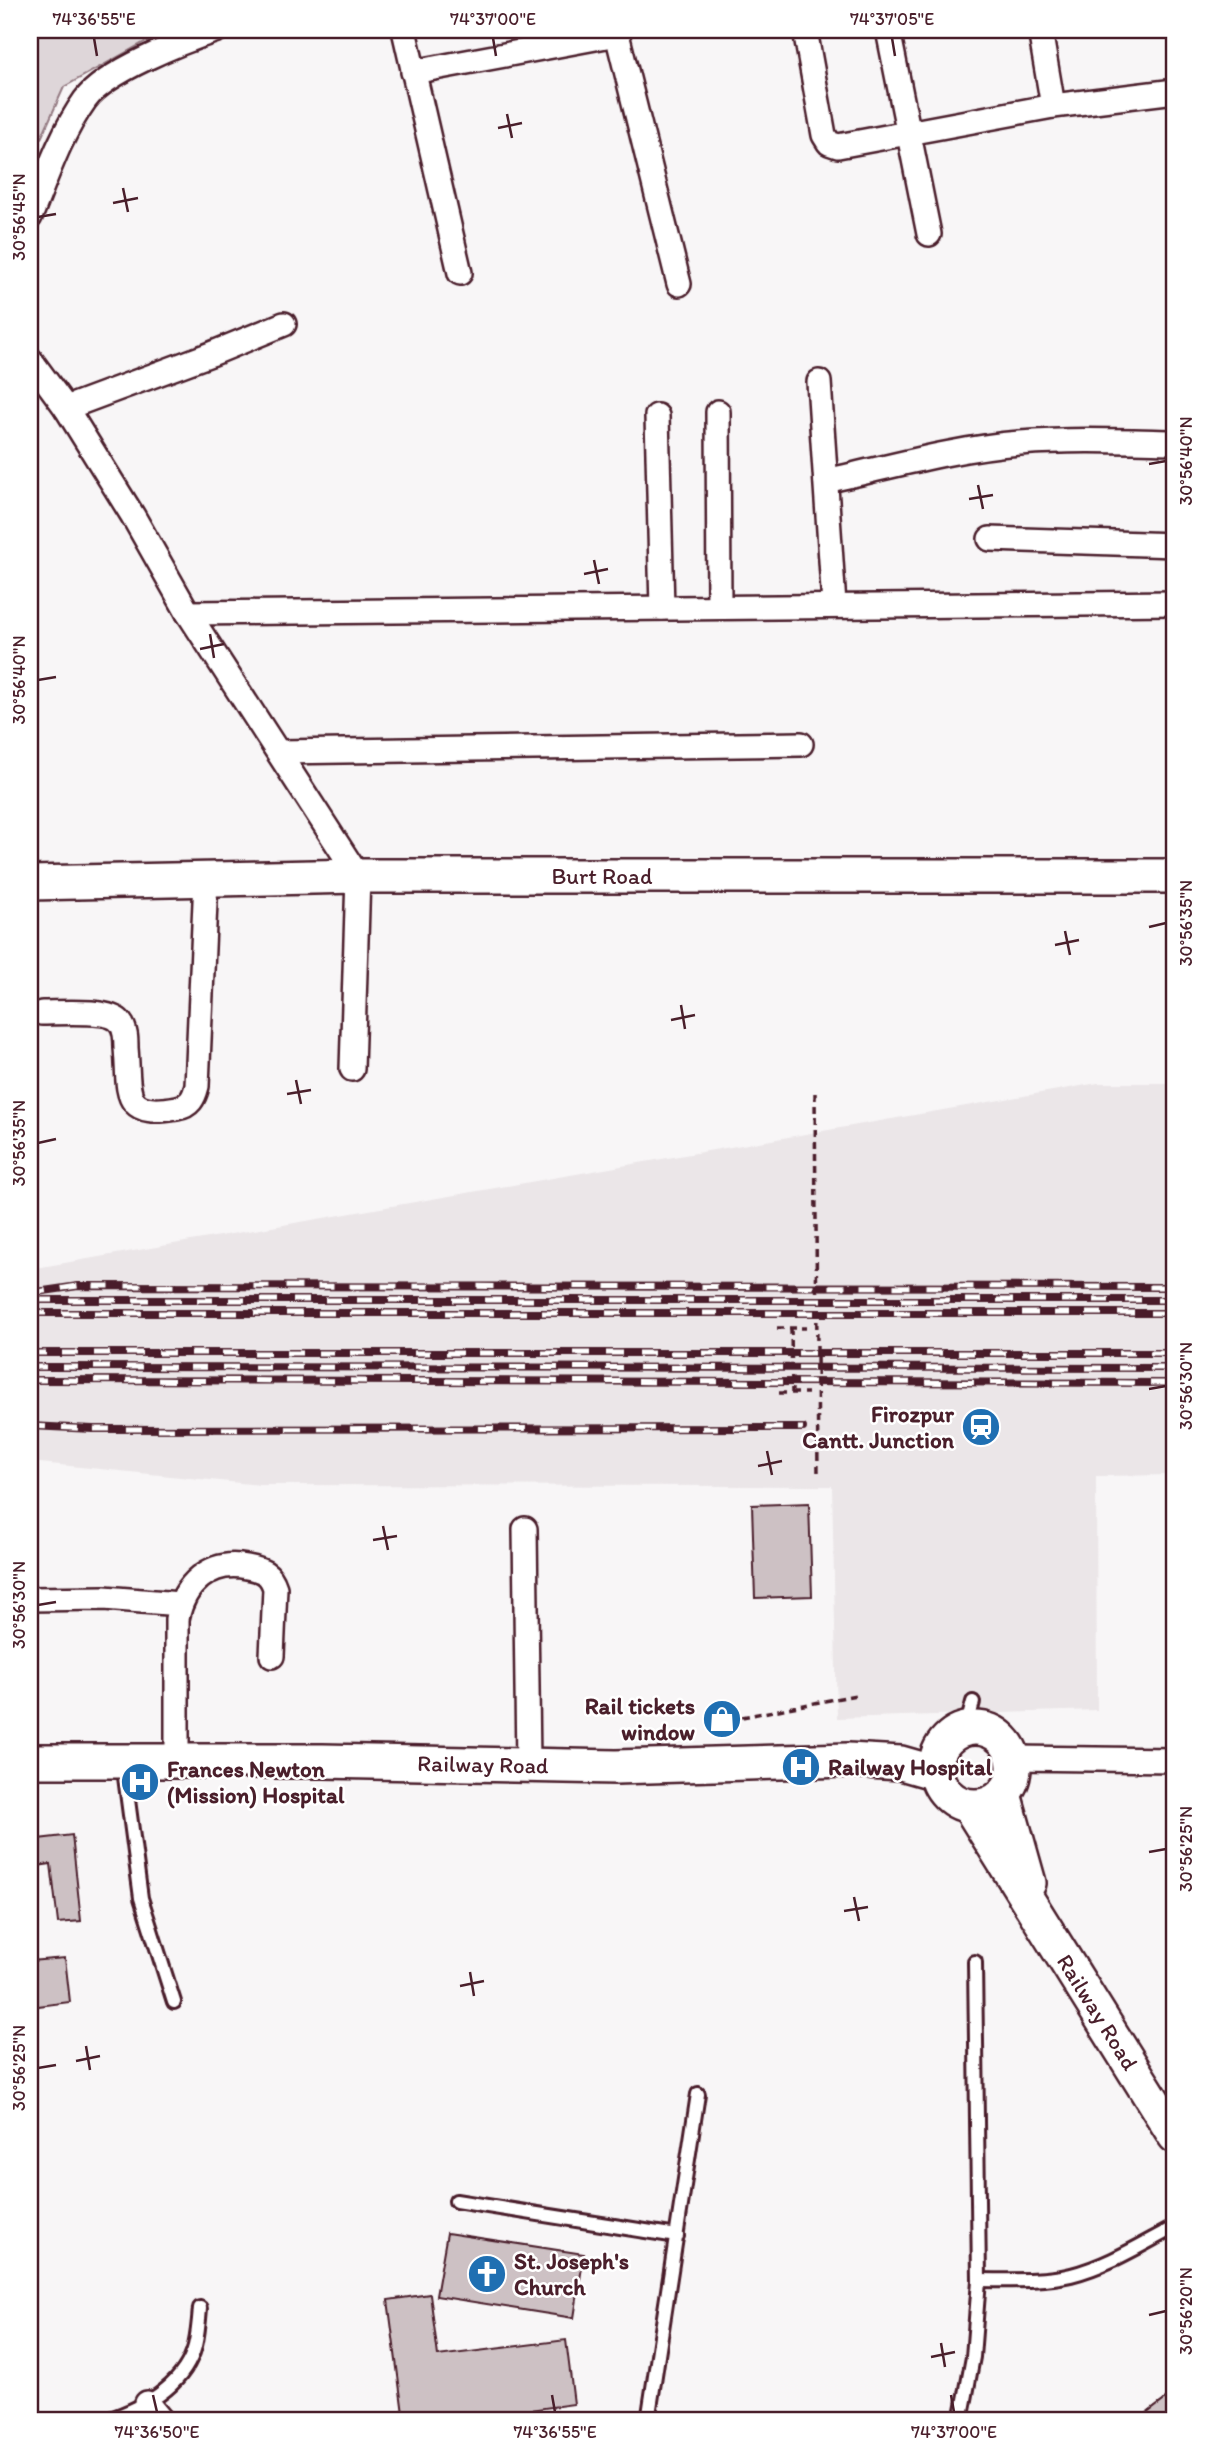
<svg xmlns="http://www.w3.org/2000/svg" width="1205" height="2451" viewBox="0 0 1205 2451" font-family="Itim,sans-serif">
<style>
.built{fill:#ebe6e8}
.green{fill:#ded6d9;stroke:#947a82;stroke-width:2}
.building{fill:#cdc1c4;stroke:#4a1f2b;stroke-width:2}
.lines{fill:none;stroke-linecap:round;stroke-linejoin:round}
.lane-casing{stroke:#4a1f2b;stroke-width:18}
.street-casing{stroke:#4a1f2b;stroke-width:28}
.secondary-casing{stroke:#4a1f2b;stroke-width:38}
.path{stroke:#4a1f2b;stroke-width:3.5;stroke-dasharray:7 5;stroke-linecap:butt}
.lane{stroke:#fff;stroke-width:12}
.street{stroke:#fff;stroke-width:23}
.secondary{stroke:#fff;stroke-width:33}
.rail-casing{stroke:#4a1f2b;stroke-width:8}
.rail{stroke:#fff;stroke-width:5;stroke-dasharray:16;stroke-linecap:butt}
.ticks{fill:none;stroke:#4a1f2b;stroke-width:2.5}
.labels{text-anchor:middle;stroke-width:5;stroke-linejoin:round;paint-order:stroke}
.street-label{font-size:23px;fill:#4a1f2b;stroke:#fff}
.poi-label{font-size:23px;font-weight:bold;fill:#4a1f2b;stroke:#fff;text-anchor:start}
.neatline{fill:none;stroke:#4a1f2b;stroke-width:2.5}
.ticks-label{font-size:18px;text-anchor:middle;fill:#4a1f2b}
</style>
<rect width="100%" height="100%" fill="#f8f6f7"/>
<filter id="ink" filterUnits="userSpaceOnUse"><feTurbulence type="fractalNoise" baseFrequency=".0143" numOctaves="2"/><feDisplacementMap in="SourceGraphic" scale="14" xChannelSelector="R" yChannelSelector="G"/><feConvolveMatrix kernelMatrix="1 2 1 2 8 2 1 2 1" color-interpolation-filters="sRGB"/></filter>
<g filter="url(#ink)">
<!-- built -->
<polygon class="built" points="1098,1083 1175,1083 1175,1475 1096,1476 1097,1710 837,1718 832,1486 260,1485 30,1462 30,1269"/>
<!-- green -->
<polygon class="green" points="30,30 166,30 64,87 30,163"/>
<!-- building -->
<g class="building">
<polygon points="809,1503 812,1596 755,1598 752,1505"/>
<polygon points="72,1835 81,1921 58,1923 51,1864 30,1867 30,1840"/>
<polygon points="65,1958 70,2002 30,2007 30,1961"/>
<polygon points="447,2233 584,2254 574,2318 436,2296"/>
<polygon points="430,2294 438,2356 566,2340 574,2404 448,2421 404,2421 388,2300"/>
<polygon points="1175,2392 1175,2421 1137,2421"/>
<polygon points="1175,2392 1175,2421 1137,2421"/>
</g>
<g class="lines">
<!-- lane casing -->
<g class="lane-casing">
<g id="lane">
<polyline points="966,1729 973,1702"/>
<polyline points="123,1762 141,1898 174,2002"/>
<polyline points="456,2201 677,2236"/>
<path d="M979,2280C1009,2280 1041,2282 1071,2275C1108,2266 1142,2244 1175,2227"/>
<path d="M104,2421C141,2409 184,2388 195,2346C198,2334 199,2321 200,2308"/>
<polyline points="648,2421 698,2094"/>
<polyline points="961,2421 973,2357 979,2280 975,1962"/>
</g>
</g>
<!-- street casing -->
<g class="street-casing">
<g id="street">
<polyline points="404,30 460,273"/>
<polyline points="616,30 679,284"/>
<polyline points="805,30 824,135 829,143 838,146 1053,106 1175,91"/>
<polyline points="888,30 929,234"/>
<polyline points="1040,30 1053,106"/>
<polyline points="413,72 617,34"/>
<path d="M30,217C46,178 60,135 85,100C106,71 183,41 217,30"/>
<polyline points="30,359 66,408 133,516 188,613 358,876 352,1069"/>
<polyline points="819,382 834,605"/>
<polyline points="66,408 211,354 284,324"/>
<polyline points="718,412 719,607"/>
<polyline points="657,416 662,608"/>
<path d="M826,481C890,467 955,448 1020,443C1072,439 1124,441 1175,442"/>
<polyline points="990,539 1175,545"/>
<polyline points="188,613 1175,603"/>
<polyline points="280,752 801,744"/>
<path d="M42,1013C59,1013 110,1009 120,1022C126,1029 126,1040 126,1048C130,1091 120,1118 177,1108C190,1106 194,1098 197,1086L206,879"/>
<polyline points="525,1529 528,1765"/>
<polyline points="30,1599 104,1598 180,1604"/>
<polyline points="1014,1758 1175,1760"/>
<path d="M177,1762V1619C183,1585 210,1559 247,1567C262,1570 270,1572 275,1588L272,1656"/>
<polyline points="147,2403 162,2421"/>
</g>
</g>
<!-- secondary casing -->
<g class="secondary-casing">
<g id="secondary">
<path id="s1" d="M30,883L358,876H1175"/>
<circle cx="975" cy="1767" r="39"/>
<path id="s2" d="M30,1761H323L616,1767L848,1760L901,1763L936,1773"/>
<polyline points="1004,1794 1029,1883"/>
<path id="s3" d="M969,1806L1175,2136"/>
</g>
</g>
<!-- path -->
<g class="path">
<polyline points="815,1093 818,1476"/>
<polyline points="777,1328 806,1328"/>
<polyline points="791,1328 792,1393"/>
<polyline points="779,1393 808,1393"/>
<polyline points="742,1717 856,1695"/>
</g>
<!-- lane -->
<use href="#lane" class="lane"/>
<!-- street -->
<use href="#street" class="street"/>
<!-- secondary -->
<use href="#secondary" class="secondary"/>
<!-- rail casing -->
<g class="rail-casing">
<g id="rail">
<polyline points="30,1293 78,1286 1175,1287"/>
<polyline points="37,1300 1175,1300"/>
<polyline points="30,1313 1175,1313"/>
<polyline points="30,1353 1175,1353"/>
<polyline points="30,1367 1175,1368"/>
<polyline points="30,1380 1175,1383"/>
<polyline points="30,1426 93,1429 803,1428"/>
</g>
</g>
<!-- rail -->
<use href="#rail" class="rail"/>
</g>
</g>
<!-- ticks -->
<path class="ticks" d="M94,38L97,56M493,38L496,56M892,38L895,56M507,114L512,138M498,128L522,123M123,188L128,212M113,203L138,198M38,217L56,214M1149,464L1166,461M978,485L983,509M969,499L993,495M594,560L599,584M584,574L608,569M210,634L214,658M200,649L224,644M38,680L56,677M1149,927L1166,923M1065,931L1070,955M1055,945L1079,940M681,1005L685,1029M671,1020L695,1015M296,1080L301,1104M287,1094L311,1090M38,1143L56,1139M1149,1389L1166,1386M767,1451L772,1475M758,1466L782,1461M383,1526L388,1550M373,1540L397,1536M38,1605L56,1602M1149,1852L1166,1849M854,1897L859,1921M844,1911L868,1907M470,1972L474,1996M460,1986L484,1981M86,2046L90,2070M76,2061L100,2056M38,2068L56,2065M1149,2315L1166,2311M941,2343L945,2367M931,2357L955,2352M153,2395L157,2412M552,2395L555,2412M951,2395L954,2412"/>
<!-- icons -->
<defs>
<g id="station-disc" transform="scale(2.0125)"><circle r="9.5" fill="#1f6fb2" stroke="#fff"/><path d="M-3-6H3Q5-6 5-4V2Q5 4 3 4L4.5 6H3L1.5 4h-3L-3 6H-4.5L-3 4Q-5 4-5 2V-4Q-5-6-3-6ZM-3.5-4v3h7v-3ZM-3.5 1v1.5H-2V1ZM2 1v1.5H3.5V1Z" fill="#fff"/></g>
<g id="shop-disc" transform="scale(2.0125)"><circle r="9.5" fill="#1f6fb2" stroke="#fff"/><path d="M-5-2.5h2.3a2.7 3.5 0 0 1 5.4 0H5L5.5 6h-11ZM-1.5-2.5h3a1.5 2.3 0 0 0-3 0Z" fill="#fff"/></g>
<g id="hospital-disc" transform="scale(2.0125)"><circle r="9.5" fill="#1f6fb2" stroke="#fff"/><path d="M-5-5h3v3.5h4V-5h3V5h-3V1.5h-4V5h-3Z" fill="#fff"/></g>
<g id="church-disc" transform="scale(2.0125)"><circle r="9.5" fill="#1f6fb2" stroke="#fff"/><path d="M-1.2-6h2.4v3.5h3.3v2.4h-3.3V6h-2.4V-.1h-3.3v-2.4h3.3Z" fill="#fff"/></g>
</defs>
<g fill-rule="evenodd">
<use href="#station-disc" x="981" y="1427"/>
<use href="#shop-disc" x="722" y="1719"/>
<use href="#hospital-disc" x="801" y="1767"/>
<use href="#hospital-disc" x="140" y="1782"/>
<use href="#church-disc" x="487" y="2274"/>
</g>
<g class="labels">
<!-- street labels -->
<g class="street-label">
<text dy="8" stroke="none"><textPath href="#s1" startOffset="572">Burt Road</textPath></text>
<text dy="8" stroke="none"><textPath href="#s2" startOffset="453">Railway Road</textPath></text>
<text dy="8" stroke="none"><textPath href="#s3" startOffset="243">Railway Road</textPath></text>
</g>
<!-- poi labels -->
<g class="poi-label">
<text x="954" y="1422" text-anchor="end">Firozpur<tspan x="954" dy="26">Cantt. Junction</tspan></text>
<text x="695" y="1714" text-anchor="end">Rail tickets<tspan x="695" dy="26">window</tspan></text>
<text x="828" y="1775">Railway Hospital</text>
<text x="167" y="1777">Frances Newton<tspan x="167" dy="26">(Mission) Hospital</tspan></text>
<text x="514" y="2269">St. Joseph's<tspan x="514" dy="26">Church</tspan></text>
</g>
</g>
<!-- margin -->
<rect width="1205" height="2451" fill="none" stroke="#fff" stroke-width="77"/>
<rect x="38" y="38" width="1128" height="2374" class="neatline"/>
<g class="ticks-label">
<text x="94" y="25">74°36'55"E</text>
<text x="493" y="25">74°37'00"E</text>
<text x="892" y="25">74°37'05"E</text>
<text transform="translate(19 217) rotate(-90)" y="6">30°56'45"N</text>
<text transform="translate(1186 461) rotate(-90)" y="6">30°56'40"N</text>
<text transform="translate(19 680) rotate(-90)" y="6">30°56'40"N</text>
<text transform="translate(1186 923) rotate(-90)" y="6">30°56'35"N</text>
<text transform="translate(19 1143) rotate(-90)" y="6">30°56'35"N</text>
<text transform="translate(1186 1386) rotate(-90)" y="6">30°56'30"N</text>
<text transform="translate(19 1605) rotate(-90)" y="6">30°56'30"N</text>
<text transform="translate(1186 1849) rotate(-90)" y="6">30°56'25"N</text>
<text transform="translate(19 2068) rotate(-90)" y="6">30°56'25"N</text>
<text transform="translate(1186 2311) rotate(-90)" y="6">30°56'20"N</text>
<text x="157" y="2438">74°36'50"E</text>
<text x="555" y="2438">74°36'55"E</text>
<text x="954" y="2438">74°37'00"E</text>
</g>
</svg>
